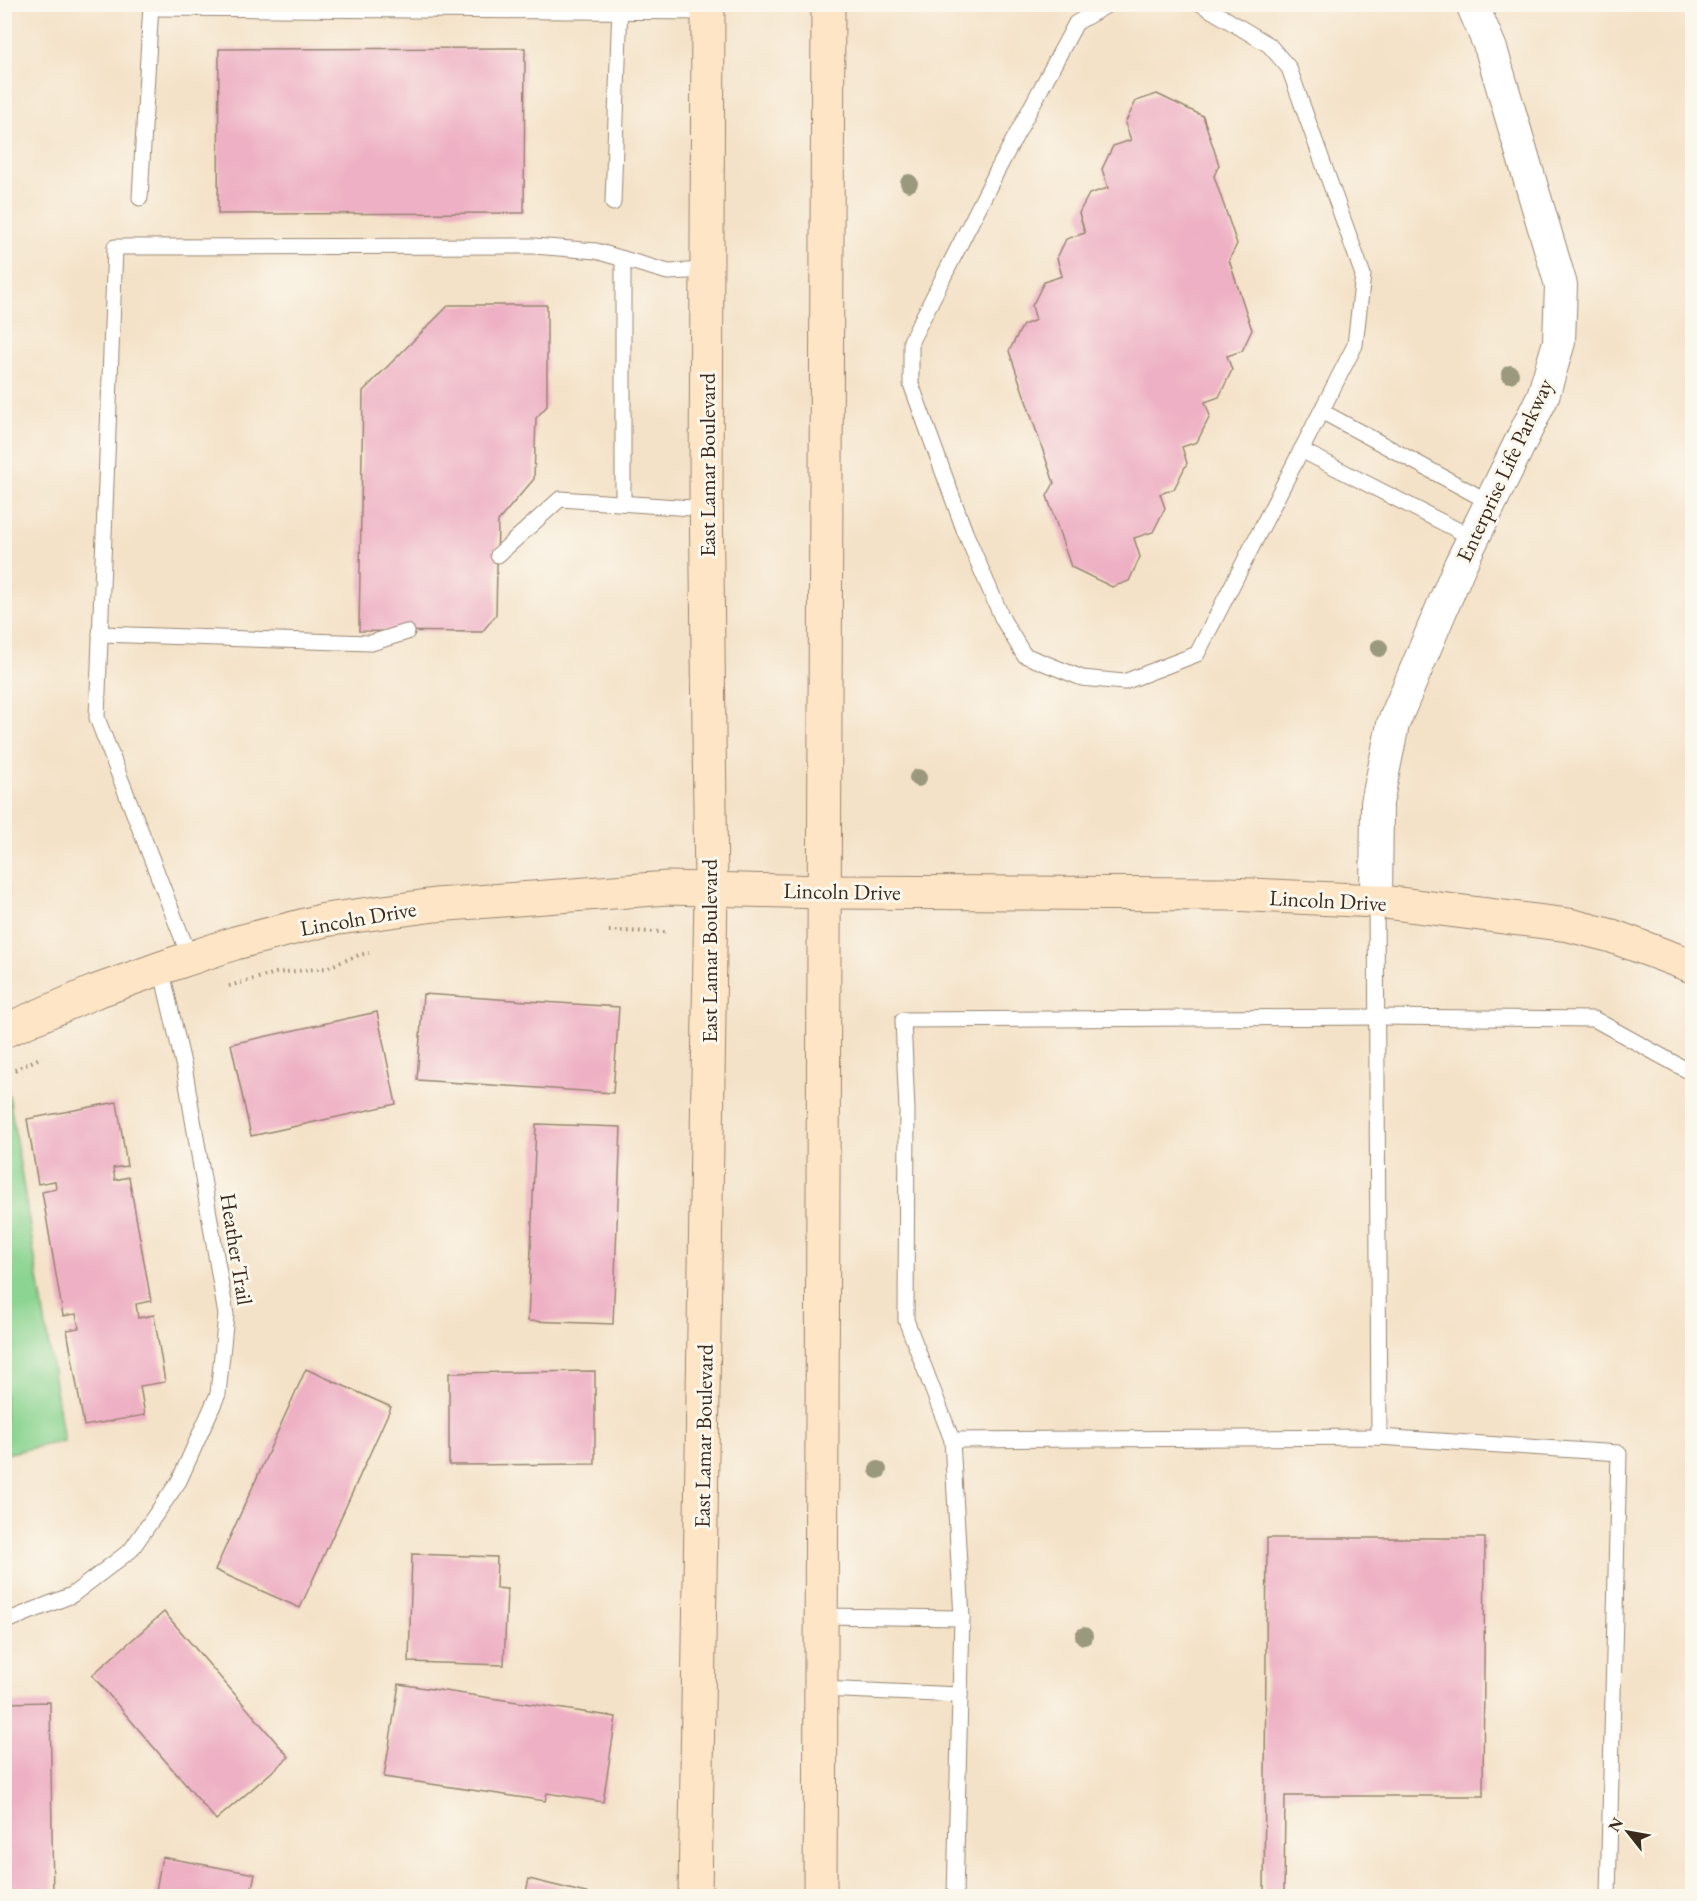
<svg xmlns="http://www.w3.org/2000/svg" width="1697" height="1901" viewBox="0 0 1697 1901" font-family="'EB Garamond',serif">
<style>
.green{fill:#8bd491;stroke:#637f58;stroke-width:1.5}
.building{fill:#eeb0c4}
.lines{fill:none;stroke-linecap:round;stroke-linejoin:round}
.lane-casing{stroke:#988673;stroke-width:17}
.street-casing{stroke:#988673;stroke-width:34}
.secondary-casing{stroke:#988673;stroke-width:35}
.path{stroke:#988673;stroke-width:4;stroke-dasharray:1.5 4.5;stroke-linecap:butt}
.lane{stroke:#fff;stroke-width:15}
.street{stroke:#fff;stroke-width:32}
.secondary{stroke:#fee5c5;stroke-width:33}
.tree{fill:#9b997d}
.labels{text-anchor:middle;stroke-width:6;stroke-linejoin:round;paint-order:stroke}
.street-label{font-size:22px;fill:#3b2a1e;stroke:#fbf7ec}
</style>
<rect width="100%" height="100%" fill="#fbf7ec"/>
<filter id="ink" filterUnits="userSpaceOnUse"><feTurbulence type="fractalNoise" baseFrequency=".0167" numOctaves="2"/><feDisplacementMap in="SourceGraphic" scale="12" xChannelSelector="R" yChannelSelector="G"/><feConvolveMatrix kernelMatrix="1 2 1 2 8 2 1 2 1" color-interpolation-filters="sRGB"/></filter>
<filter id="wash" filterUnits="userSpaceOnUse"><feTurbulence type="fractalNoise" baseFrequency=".008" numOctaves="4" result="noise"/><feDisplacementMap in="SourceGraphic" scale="24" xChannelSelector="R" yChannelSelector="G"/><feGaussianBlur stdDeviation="1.35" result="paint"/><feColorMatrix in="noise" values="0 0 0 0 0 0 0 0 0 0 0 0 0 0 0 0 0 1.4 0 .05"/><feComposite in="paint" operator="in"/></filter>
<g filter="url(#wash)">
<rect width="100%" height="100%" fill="#f4e2c8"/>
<!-- green -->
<polygon class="green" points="9,1096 64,1441 5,1454 4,1098"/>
<g id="blocks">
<!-- building -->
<g class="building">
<polygon points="525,48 524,213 218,214 219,49"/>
<polygon points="1157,94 1203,116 1219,165 1214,176 1237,244 1229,260 1252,330 1242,351 1227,356 1232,370 1219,397 1205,402 1210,416 1197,442 1182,447 1187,463 1174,489 1160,494 1165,508 1153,532 1134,538 1140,557 1129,581 1112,587 1071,567 1047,496 1054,483 1009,351 1023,325 1036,320 1032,306 1044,282 1062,276 1057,258 1066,239 1085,233 1079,213 1089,194 1108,188 1102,169 1113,146 1131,140 1125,123 1136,101"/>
<polygon points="449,305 547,305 547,406 536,418 534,479 498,521 496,615 482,632 359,631 363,391"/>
<polygon points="423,994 619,1007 613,1093 417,1080"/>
<polygon points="377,1012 396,1104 251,1136 231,1044"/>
<polygon points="117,1102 127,1166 113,1168 115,1180 129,1177 151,1301 136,1304 138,1318 154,1315 165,1382 140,1386 145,1415 84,1426 67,1330 79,1328 76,1314 63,1316 42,1192 56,1189 55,1181 38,1184 27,1119"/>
<polygon points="536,1124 621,1127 613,1324 528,1321"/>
<polygon points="306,1369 391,1407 300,1608 215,1570"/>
<polygon points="595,1371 595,1464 449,1465 449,1373"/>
<polygon points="1267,1538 1485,1538 1483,1796 1285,1796 1284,1896 1264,1896"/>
<polygon points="412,1554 497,1557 496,1588 507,1589 504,1665 409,1662"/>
<polygon points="164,1612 289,1757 216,1820 92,1675"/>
<polygon points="399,1684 616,1717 603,1802 547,1793 545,1801 384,1777"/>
<polygon points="50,1702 53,1896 4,1896 4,1703"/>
<polygon points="162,1857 255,1874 250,1896 155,1896"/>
<polygon points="529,1879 598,1896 525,1896"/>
</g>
</g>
</g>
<g filter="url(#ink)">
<use href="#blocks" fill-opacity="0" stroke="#988673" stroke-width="1.5"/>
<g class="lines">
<!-- lane casing -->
<g class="lane-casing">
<g id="lane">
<polyline points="1109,4 1076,23 997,171 911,341 911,384 965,532 1003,620 1024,655 1082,678 1124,682 1197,654 1355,345 1363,275 1289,68 1269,45 1201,4"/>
<polyline points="151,8 708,12"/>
<polyline points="140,198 151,4"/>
<polyline points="613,203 620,4"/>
<polyline points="1321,411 1491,503"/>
<polyline points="1301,450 1473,538"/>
<polyline points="623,503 623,259"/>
<polyline points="498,555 560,499 706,509"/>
<polyline points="100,634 371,643 407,632"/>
<polyline points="1376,901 1379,1437"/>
<polyline points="190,958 97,718 115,247 534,246 596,251 668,272 707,270"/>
<polyline points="952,1440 962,1618 955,1896"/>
<polyline points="821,1616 962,1618"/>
<polyline points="4,1622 72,1595 131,1550 179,1481 218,1394 226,1315 185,1072 161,968"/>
<polyline points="821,1689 960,1695"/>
<polyline points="1608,1896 1619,1453 1379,1437 952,1440 906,1320 907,1110 903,1020 1377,1017 1594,1019 1692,1073"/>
</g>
</g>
<!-- street casing -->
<g class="street-casing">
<polyline id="street" points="1376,901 1377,803 1393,724 1460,565 1543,396 1559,342 1561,285 1491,49 1472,4"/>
</g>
<!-- secondary casing -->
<g class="secondary-casing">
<g id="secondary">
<polyline points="4,1031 94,992 161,968 235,943 325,920 435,905 668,888 824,892 1230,894 1376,901 1569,925 1612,936 1692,966"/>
<polyline points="695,1896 711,889 706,490 708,4"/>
<polyline points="820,1896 828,4"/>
</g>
</g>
<!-- path -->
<g class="path">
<polyline points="609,931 666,932"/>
<polyline points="229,986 276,973 326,968 359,955 369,953"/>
<polyline points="4,1075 42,1057"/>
</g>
<!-- lane -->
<use href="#lane" class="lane"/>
<!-- street -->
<use href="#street" class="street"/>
<!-- secondary -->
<use href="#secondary" class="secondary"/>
</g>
<!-- trees -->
<g class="tree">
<circle cx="909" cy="183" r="9"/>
<circle cx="1510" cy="374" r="9"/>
<circle cx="1379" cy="648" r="9"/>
<circle cx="918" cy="778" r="9"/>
<circle cx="878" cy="1470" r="9"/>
<circle cx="1084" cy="1636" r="9"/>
</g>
</g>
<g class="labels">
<!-- street labels -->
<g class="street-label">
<text transform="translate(707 465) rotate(-90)" y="8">East Lamar Boulevard</text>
<text transform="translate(1504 470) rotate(-65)" y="8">Enterprise Life Parkway</text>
<text transform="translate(842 891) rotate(1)" y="8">Lincoln Drive</text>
<text transform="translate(1328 900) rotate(3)" y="8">Lincoln Drive</text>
<text transform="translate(358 918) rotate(-10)" y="8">Lincoln Drive</text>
<text transform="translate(709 951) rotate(-90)" y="8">East Lamar Boulevard</text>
<text transform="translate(237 1249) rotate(81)" y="8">Heather Trail</text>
<text transform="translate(703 1436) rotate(-89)" y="8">East Lamar Boulevard</text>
</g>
</g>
<!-- margin -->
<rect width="1697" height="1901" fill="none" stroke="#fbf7ec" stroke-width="24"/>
<!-- north arrow -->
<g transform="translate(1628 1832) rotate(301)" stroke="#fbf7ec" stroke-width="4.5" paint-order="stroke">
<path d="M0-4.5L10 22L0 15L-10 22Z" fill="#3b2a1e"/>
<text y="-9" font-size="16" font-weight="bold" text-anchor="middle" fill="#3b2a1e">N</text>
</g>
</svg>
